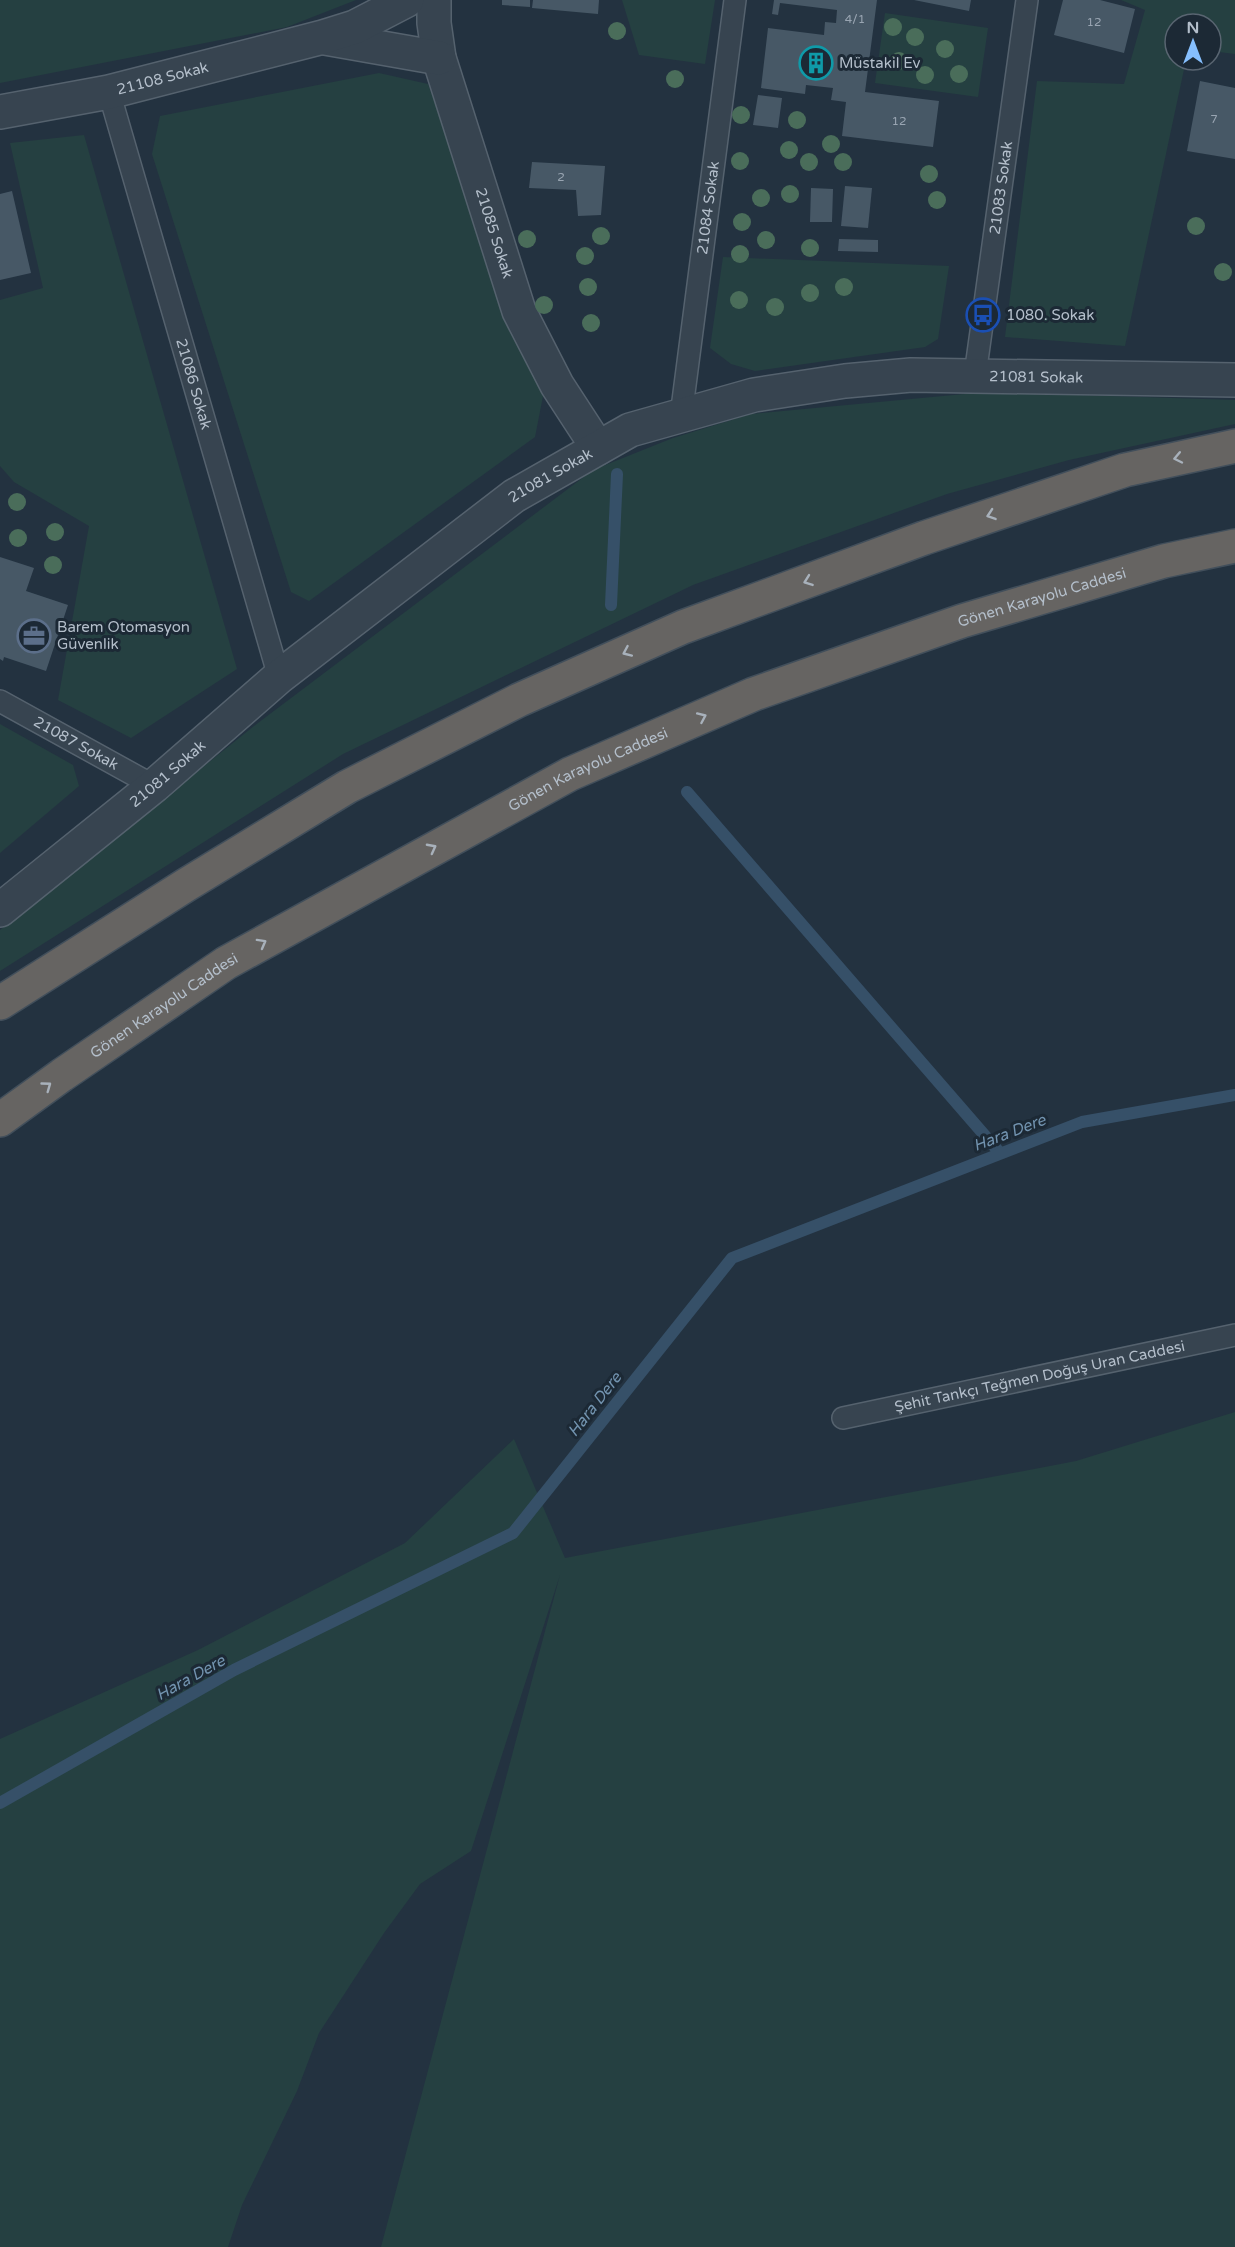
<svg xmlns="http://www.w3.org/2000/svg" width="1235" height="2247" viewBox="0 0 1235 2247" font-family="'Varela Round',sans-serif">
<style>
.green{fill:#254041}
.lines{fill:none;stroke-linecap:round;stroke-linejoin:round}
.stream{stroke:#365068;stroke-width:12}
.building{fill:#475866}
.service-casing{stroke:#55626e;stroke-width:24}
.minor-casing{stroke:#55626e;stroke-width:36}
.trunk-casing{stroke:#424f5b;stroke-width:36}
.service{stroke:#374450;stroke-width:21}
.minor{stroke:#374450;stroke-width:33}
.trunk{stroke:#666462;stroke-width:33}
.tree{fill:#4a6d5a}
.oneway{stroke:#a8b1bb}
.labels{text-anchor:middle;stroke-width:6;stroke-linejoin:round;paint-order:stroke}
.number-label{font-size:12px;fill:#99a5b2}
.poi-label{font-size:15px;fill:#b4bfcb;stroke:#1c2935;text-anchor:start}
.street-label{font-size:15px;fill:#b4bfcb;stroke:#1c2935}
.water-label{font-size:16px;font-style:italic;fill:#7293af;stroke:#1c2935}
</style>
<rect width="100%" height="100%" fill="#233240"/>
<!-- green -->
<g class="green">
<polygon points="0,0 356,0 287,27 0,83"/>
<polygon points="622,0 715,0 705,64 639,55"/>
<polygon points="1121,0 1235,0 1235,54 1211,51 1211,24 1175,24 1175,60 1186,60 1125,346 1005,337 1037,81 1124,84 1145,10"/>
<polygon points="885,13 988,28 978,97 875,83"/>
<polygon points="379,73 428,84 543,396 535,437 309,601 291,592 152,154 160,116"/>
<polygon points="84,135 237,669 131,738 58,700 89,526 14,482 0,466 0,300 43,288 10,143"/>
<polygon points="723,257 949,266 938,339 925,347 755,371 731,364 710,348"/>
<polygon points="986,392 1235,400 1235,424 1069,460 947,494 693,585 343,754 0,971 0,930 254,726 593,470 673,438 751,414"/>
<polygon points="0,724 73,765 79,786 0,853"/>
<polygon points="1235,1412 1235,2247 381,2247 560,1575 471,1851 420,1884 384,1933 319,2033 297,2091 242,2205 228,2247 0,2247 0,1739 198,1650 405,1543 514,1439 565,1558 1076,1461"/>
</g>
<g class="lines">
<!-- stream -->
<g class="stream">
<polyline points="611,605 617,474"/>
<polyline points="687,792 1000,1153"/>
<polyline points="0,1803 234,1670 513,1533 732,1258 1082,1122 1235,1095"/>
</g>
</g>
<!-- building -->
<g class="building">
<polygon points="502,0 530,0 530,7 502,5"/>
<polygon points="533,0 599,0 598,14 532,8"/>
<polygon points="774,0 877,0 865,92 939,101 933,147 842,136 846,102 831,100 833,88 806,85 805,94 761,88 768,28 824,35 825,22 836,23 837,10 780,3 778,15 772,14"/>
<polygon points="914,0 971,0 969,11"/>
<polygon points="1063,0 1100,0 1135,9 1124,53 1054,35"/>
<polygon points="1200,81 1235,88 1235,159 1187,151"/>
<polygon points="758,95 782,98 778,128 753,125"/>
<polygon points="532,162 605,166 601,215 578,216 576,190 529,188"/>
<polygon points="845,186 872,188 868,228 841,226"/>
<polygon points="811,188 833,189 832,222 810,222"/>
<polygon points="12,191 31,273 0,280 0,194"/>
<polygon points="839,239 878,240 878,252 838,251"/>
<polygon points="0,557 34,568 26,591 68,605 46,671 4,657 3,661 0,659"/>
</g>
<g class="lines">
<!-- service casing -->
<g class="service-casing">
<g id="service">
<path id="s1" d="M109,92L279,677"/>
<path id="s2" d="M975,375L1027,0"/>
<path id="s3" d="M681,416L735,0"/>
<path id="s4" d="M0,701L154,786"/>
<path id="s5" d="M843,1418L1235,1335"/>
</g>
</g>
<!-- minor casing -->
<g class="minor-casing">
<g id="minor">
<path id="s6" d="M434,0V23L439,58L519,311L557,385L598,448"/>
<polyline points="325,38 439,58"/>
<path id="s7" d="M0,112L109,92L323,37L355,27L407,0"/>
<path id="s8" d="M0,910L154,786L279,677L514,496L630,430L754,395L845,381L911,375L1235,380"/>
</g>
</g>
<!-- trunk casing -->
<g class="trunk-casing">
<g id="trunk">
<polyline points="0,1003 186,885 347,787 519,700 683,627 924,538 1125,470 1235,446"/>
<path id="s9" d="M0,1120L62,1075L226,963L570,774L754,694L962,621L1164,561L1235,546"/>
</g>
</g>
<!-- service -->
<use href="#service" class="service"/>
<!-- minor -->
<use href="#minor" class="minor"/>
<!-- trunk -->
<use href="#trunk" class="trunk"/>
</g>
<!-- trees -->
<g class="tree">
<circle cx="893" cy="27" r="9"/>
<circle cx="617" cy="31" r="9"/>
<circle cx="915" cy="37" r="9"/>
<circle cx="945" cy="49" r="9"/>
<circle cx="899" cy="61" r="9"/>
<circle cx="959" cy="74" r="9"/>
<circle cx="925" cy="75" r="9"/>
<circle cx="675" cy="79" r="9"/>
<circle cx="741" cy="115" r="9"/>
<circle cx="797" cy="120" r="9"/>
<circle cx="831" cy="144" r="9"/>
<circle cx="789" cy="150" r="9"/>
<circle cx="740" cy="161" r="9"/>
<circle cx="809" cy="162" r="9"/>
<circle cx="843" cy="162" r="9"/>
<circle cx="929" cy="174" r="9"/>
<circle cx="790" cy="194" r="9"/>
<circle cx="761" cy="198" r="9"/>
<circle cx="937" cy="200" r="9"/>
<circle cx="742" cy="222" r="9"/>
<circle cx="1196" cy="226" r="9"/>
<circle cx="601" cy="236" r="9"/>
<circle cx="527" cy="239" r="9"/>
<circle cx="766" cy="240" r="9"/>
<circle cx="810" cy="248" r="9"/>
<circle cx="740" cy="254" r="9"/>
<circle cx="585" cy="256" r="9"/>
<circle cx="1223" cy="272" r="9"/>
<circle cx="588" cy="287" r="9"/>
<circle cx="844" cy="287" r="9"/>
<circle cx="810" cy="293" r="9"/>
<circle cx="739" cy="300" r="9"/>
<circle cx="544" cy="305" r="9"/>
<circle cx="775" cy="307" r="9"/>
<circle cx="591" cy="323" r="9"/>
<circle cx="17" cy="502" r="9"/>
<circle cx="55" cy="532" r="9"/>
<circle cx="18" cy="538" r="9"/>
<circle cx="53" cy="565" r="9"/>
</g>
<!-- one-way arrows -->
<defs><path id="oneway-chevron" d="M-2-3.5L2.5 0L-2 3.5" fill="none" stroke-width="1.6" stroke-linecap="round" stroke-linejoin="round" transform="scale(1.5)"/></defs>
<g class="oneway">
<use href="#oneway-chevron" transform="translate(1178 458) rotate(168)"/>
<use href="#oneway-chevron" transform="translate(991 515) rotate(161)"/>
<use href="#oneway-chevron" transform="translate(808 581) rotate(160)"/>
<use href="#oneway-chevron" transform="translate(627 652) rotate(156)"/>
<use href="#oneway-chevron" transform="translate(702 717) rotate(-24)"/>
<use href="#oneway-chevron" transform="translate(432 848) rotate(-28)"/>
<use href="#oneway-chevron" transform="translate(262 943) rotate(-29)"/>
<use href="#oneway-chevron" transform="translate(47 1086) rotate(-36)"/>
</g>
<!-- icons -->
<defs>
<g id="building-ring" transform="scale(1.725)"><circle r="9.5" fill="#1c2935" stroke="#0f9aa8" stroke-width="1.5"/><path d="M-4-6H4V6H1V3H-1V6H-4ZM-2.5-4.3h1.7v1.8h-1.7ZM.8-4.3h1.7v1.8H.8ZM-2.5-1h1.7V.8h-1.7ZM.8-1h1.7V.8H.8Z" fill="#0f9aa8"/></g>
<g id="bus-ring" transform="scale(1.725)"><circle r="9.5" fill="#1c2935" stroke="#1a4fb4" stroke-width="1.5"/><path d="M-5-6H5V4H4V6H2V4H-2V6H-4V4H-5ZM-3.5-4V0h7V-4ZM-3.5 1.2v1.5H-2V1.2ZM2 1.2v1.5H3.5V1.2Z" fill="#1a4fb4"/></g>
<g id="office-ring" transform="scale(1.725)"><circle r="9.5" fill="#1c2935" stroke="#5c6f8a" stroke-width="1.5"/><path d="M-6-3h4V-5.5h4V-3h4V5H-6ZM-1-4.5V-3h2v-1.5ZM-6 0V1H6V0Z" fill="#5c6f8a"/></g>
</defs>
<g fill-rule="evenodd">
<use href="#building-ring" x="816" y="63"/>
<use href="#bus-ring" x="983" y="315"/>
<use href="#office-ring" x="34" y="636"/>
</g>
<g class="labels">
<!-- number labels -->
<g class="number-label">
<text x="855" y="23">4/1</text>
<text x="1094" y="26">12</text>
<text x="1214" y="123">7</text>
<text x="899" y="125">12</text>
<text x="561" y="181">2</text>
</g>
<!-- poi labels -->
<g class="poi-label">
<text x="839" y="68">Müstakil Ev</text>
<text x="1006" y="320">1080. Sokak</text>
<text x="57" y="632">Barem Otomasyon<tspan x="57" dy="17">Güvenlik</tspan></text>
</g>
<!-- street labels -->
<g class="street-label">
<text dy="5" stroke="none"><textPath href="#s7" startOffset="166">21108 Sokak</textPath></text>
<text dy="5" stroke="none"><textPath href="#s2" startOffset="189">21083 Sokak</textPath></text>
<text dy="5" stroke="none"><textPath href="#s3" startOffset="210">21084 Sokak</textPath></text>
<text dy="5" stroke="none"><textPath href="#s6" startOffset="242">21085 Sokak</textPath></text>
<text dy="5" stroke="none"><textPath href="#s8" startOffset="1206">21081 Sokak</textPath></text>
<text dy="5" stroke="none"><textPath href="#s1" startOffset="304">21086 Sokak</textPath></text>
<text dy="5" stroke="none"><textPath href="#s8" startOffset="702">21081 Sokak</textPath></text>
<text dy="5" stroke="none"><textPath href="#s9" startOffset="1172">Gönen Karayolu Caddesi</textPath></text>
<text dy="5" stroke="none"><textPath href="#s4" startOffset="87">21087 Sokak</textPath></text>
<text dy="5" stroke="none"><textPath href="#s9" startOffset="686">Gönen Karayolu Caddesi</textPath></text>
<text dy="5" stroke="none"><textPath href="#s8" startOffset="216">21081 Sokak</textPath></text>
<text dy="5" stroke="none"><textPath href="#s9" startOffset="200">Gönen Karayolu Caddesi</textPath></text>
<text dy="5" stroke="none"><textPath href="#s5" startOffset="201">Şehit Tankçı Teğmen Doğuş Uran Caddesi</textPath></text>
</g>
<!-- water labels -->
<g class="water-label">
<text transform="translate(1009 1132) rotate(-21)" y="6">Hara Dere</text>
<text transform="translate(594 1404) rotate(-52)" y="6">Hara Dere</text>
<text transform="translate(190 1677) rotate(-29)" y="6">Hara Dere</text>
</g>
</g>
<!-- north arrow -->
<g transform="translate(1193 42)"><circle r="28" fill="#1c2935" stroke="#596571" stroke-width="1.5"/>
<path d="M0-4.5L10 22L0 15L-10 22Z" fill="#86bffe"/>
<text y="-9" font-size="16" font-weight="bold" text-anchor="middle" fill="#b4bfcb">N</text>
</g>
</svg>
